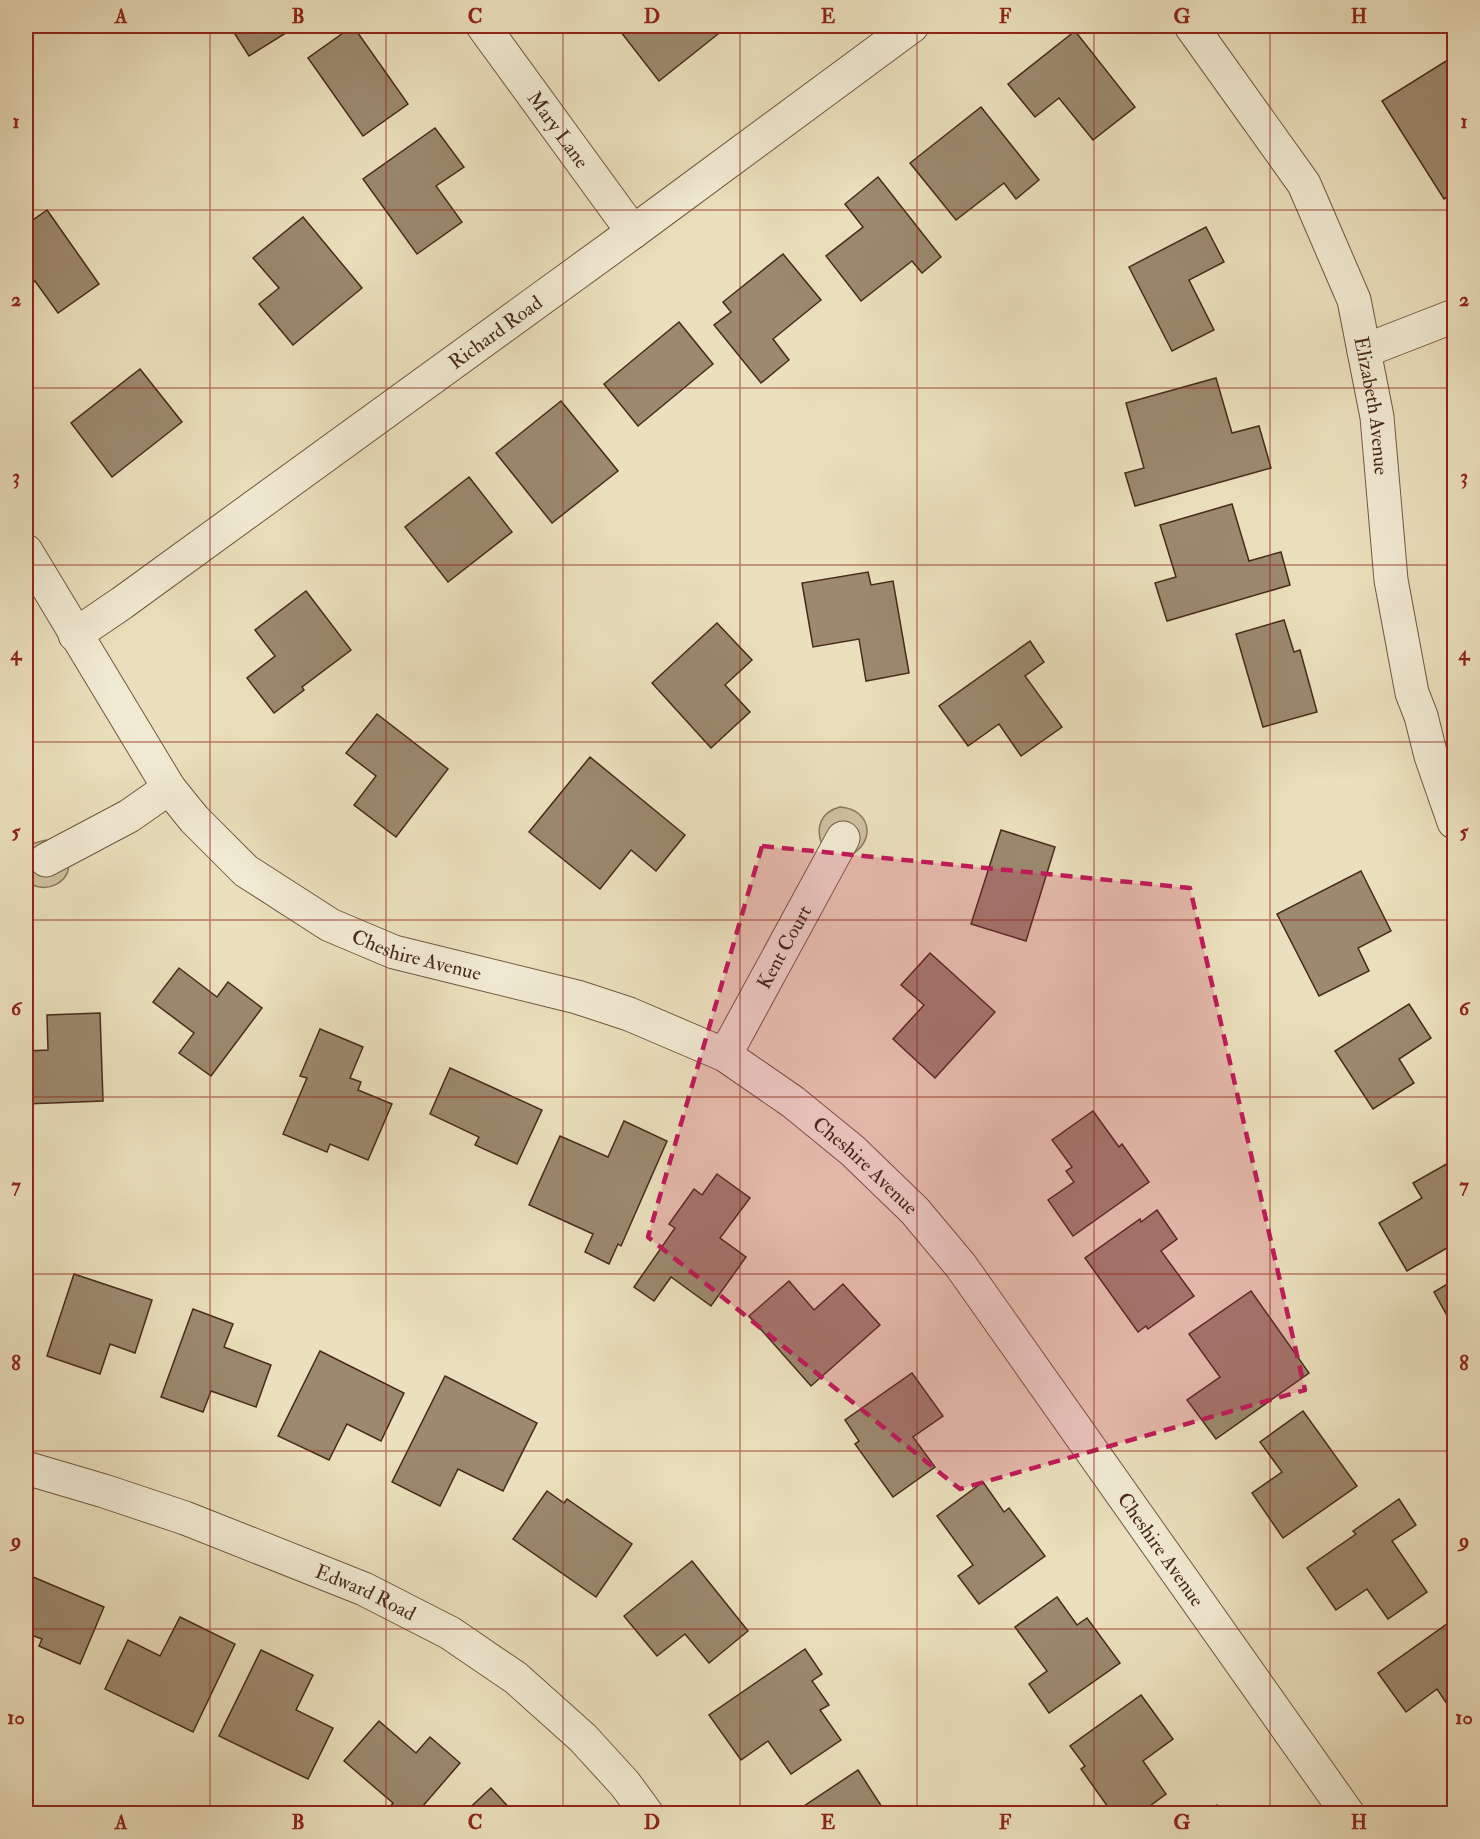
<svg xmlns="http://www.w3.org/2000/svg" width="1480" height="1839" viewBox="0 0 1480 1839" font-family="'IM FELL Double Pica',serif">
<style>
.green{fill:#cfc1a1;stroke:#8b765d;stroke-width:1.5}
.building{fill:#9c896e;stroke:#472a19;stroke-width:1.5}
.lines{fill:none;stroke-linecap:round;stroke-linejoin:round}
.minor-casing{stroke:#705842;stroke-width:35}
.minor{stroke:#f2ebd4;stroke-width:33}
.marked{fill:#c2185b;fill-opacity:0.2;stroke:#c2185b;stroke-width:4.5;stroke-dasharray:12 8;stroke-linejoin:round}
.grid{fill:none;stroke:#8f2418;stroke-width:1.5;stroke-opacity:0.55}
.labels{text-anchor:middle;stroke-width:4.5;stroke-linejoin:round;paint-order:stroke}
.street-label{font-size:20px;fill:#472a19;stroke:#f2ebd4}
.neatline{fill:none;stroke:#8f2418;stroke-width:2}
.grid-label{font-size:20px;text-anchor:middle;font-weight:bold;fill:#8f2418}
</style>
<rect width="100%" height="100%" fill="#ebe0bd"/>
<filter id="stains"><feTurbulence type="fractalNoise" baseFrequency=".00333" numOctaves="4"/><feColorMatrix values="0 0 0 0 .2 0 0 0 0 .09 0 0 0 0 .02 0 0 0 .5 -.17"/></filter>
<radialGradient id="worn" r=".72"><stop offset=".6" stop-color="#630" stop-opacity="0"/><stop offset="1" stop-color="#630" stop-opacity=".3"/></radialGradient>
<!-- green -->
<g class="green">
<path d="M840,807C870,809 877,840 851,855L822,845C815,827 821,812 840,807Z"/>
<path d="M46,840C53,842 56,845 61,852C63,854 65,856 67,859C76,880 44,898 26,880V849L31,844Z"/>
</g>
<!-- building -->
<g class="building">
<polygon points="241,26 297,26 249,56 233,31"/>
<polygon points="353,26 408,104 363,136 308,58"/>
<polygon points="619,26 728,26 659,81 617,27"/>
<polygon points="1075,31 1135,107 1093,140 1059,98 1035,117 1008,84"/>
<polygon points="1454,56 1454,193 1444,199 1382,101"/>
<polygon points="981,107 1039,180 1016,199 1004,183 956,220 910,163"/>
<polygon points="435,128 464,167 436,186 462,222 417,254 363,179"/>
<polygon points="878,177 941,257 922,273 912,261 861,301 826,256 863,227 845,204"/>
<polygon points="47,210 99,284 58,313 35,281 26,288 26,225"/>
<polygon points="303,217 362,288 293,345 259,304 279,288 253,258"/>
<polygon points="1206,227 1224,262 1189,280 1214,330 1172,351 1129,267"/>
<polygon points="783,254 821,300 773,339 789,360 761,383 714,325 731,312 723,302"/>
<polygon points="679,322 713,364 638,426 604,384"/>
<polygon points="140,369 182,422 112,477 71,423"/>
<polygon points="1216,378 1232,433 1259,426 1271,468 1135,506 1125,473 1144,468 1126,403"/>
<polygon points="561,401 618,471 552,523 496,453"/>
<polygon points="469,477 512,532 448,582 405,527"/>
<polygon points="1232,504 1249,561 1281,552 1290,585 1167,621 1155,583 1176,577 1160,525"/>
<polygon points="868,572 871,585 893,581 909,673 866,681 859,639 813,647 802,583"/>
<polygon points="306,591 351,650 302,687 304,690 274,713 247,678 275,656 255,630"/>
<polygon points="1284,620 1294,652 1300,650 1317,712 1263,727 1236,634"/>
<polygon points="717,623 752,660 725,685 750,712 711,748 652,683"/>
<polygon points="1030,641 1044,662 1025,676 1062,727 1021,756 999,724 968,746 939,706"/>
<polygon points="377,714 448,769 396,837 354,805 376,776 346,753"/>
<polygon points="590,757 685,835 656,871 631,850 600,889 529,832"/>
<polygon points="1001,830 1055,847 1026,941 971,924"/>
<polygon points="1361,871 1391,931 1358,948 1369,971 1319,996 1277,914"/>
<polygon points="930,953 995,1012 935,1078 893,1039 924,1005 901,985"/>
<polygon points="179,968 217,997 228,982 262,1008 211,1076 179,1053 194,1033 153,1002"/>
<polygon points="1409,1004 1431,1038 1399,1059 1414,1083 1373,1109 1335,1051"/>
<polygon points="100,1013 103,1101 26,1104 26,1051 48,1050 47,1015"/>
<polygon points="320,1029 363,1047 350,1078 361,1082 358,1090 392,1104 368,1160 330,1144 327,1152 283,1134 307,1078 300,1076"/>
<polygon points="450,1068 542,1110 517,1164 475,1145 479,1137 430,1114"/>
<polygon points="1093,1111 1119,1147 1122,1144 1149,1182 1073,1236 1048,1200 1074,1182 1066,1171 1072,1167 1052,1140"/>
<polygon points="624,1121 667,1141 621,1246 618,1244 609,1264 585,1252 593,1234 529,1205 560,1136 608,1157"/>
<polygon points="1450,1162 1454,1169 1454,1244 1407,1271 1379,1223 1422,1198 1413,1183"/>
<polygon points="717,1174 750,1198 720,1238 746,1257 711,1306 671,1277 654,1301 634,1287 675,1228 669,1224 694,1189 702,1195"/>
<polygon points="1157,1210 1177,1239 1161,1251 1194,1296 1148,1329 1146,1326 1138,1332 1085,1258 1140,1219 1141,1222"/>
<polygon points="74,1274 152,1300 135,1353 110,1344 100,1374 47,1356"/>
<polygon points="1454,1280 1454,1328 1434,1292"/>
<polygon points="789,1281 814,1310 843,1284 880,1325 811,1386 749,1316"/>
<polygon points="1251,1291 1309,1373 1216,1439 1187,1400 1220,1377 1189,1334"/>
<polygon points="193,1309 233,1324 224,1347 271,1365 256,1407 211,1391 203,1412 161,1397"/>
<polygon points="320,1351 404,1393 381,1441 347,1424 329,1460 278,1436"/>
<polygon points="912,1373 943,1416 913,1437 935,1467 893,1497 855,1444 859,1441 845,1420"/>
<polygon points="445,1376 537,1423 503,1491 458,1469 440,1506 392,1482"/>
<polygon points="1303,1411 1357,1486 1283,1538 1252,1493 1282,1472 1260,1442"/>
<polygon points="983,1482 1004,1512 1009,1508 1045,1556 979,1604 958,1576 973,1565 937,1516"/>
<polygon points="547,1491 564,1503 567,1499 632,1544 596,1597 513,1539"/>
<polygon points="1399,1499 1416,1525 1392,1541 1427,1592 1388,1619 1367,1589 1336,1610 1307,1568 1356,1534 1353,1531"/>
<polygon points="692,1561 748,1631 709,1663 685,1634 657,1656 624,1616"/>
<polygon points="26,1574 104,1607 80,1664 39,1646 42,1639 26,1633"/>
<polygon points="1057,1597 1077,1625 1087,1618 1120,1663 1049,1713 1029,1684 1047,1671 1015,1627"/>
<polygon points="180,1617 235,1644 193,1732 105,1689 128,1640 160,1656"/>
<polygon points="1454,1619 1454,1714 1437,1689 1406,1712 1378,1673"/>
<polygon points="805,1649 822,1674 812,1681 829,1705 820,1710 841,1740 791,1774 768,1741 741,1760 709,1715"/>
<polygon points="261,1650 313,1675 296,1710 333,1728 308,1779 219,1736"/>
<polygon points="1141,1695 1173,1739 1143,1761 1166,1794 1139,1814 1113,1814 1081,1769 1085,1766 1070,1746"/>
<polygon points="379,1721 416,1753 430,1737 460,1763 416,1814 384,1814 393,1803 344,1761"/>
<polygon points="858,1770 882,1807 873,1814 792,1814"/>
<polygon points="491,1788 515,1814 463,1814"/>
<polygon points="1217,1805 1223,1814 1205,1814"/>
</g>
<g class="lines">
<!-- minor casing -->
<g class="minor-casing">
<g id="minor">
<path id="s1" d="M483,26L633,232"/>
<path id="s2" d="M1191,26L1304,184L1354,300L1377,417L1391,580L1412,693L1421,716L1431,756L1454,822"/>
<polyline points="1364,351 1454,316"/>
<path id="s3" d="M26,551L169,788L194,819L246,871L330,925L394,952L577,997L629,1014L725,1055L793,1102L853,1151L915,1211L961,1266L1348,1814"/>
<path id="s4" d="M75,635L122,603L633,232L912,26"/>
<polyline points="46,860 129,816 169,788"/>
<path id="s5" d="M725,1055L843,838"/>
<path id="s6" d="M26,1468L104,1491L185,1518L364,1589L450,1633L516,1678L583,1738L625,1784L647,1814"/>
</g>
</g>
<!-- minor -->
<use href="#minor" class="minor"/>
</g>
<!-- marked area -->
<path class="marked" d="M762,846L1190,888L1305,1390L960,1489L648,1237Z"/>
<!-- grid -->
<path class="grid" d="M210,26V1814M386,26V1814M563,26V1814M740,26V1814M917,26V1814M1094,26V1814M1270,26V1814M26,210H1454M26,388H1454M26,565H1454M26,742H1454M26,920H1454M26,1097H1454M26,1274H1454M26,1451H1454M26,1629H1454"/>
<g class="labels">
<!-- street labels -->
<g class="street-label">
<text dy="7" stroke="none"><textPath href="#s1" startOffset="128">Mary Lane</textPath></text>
<text dy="7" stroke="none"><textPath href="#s4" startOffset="518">Richard Road</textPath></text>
<text dy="7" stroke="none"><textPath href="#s2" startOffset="428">Elizabeth Avenue</textPath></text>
<text dy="7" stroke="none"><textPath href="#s5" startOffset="123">Kent Court</textPath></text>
<text dy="7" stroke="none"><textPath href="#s3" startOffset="582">Cheshire Avenue</textPath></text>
<text dy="7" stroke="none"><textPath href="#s3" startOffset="1086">Cheshire Avenue</textPath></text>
<text dy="7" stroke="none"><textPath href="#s3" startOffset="1572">Cheshire Avenue</textPath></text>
<text dy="7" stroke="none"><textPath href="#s6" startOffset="362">Edward Road</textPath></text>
</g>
</g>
<!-- margin -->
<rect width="1480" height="1839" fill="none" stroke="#ebe0bd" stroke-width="66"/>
<rect x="33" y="33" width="1414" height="1773" class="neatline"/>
<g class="grid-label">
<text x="121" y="23">A</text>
<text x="298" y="23">B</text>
<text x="475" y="23">C</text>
<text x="652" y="23">D</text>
<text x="828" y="23">E</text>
<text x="1005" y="23">F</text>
<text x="1182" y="23">G</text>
<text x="1359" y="23">H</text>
<text x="16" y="128">1</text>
<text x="1464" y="128">1</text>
<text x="16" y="306">2</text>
<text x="1464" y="306">2</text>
<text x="16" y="483">3</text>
<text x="1464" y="483">3</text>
<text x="16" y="660">4</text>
<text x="1464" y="660">4</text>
<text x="16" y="838">5</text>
<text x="1464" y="838">5</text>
<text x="16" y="1015">6</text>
<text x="1464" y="1015">6</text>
<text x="16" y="1192">7</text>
<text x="1464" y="1192">7</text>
<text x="16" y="1370">8</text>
<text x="1464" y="1370">8</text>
<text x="16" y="1547">9</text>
<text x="1464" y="1547">9</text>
<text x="16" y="1724">10</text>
<text x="1464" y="1724">10</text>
<text x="121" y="1829">A</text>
<text x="298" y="1829">B</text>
<text x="475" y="1829">C</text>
<text x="652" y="1829">D</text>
<text x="828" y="1829">E</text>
<text x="1005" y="1829">F</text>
<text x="1182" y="1829">G</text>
<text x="1359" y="1829">H</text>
</g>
<rect width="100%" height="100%" filter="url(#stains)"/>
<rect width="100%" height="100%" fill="url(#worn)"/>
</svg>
